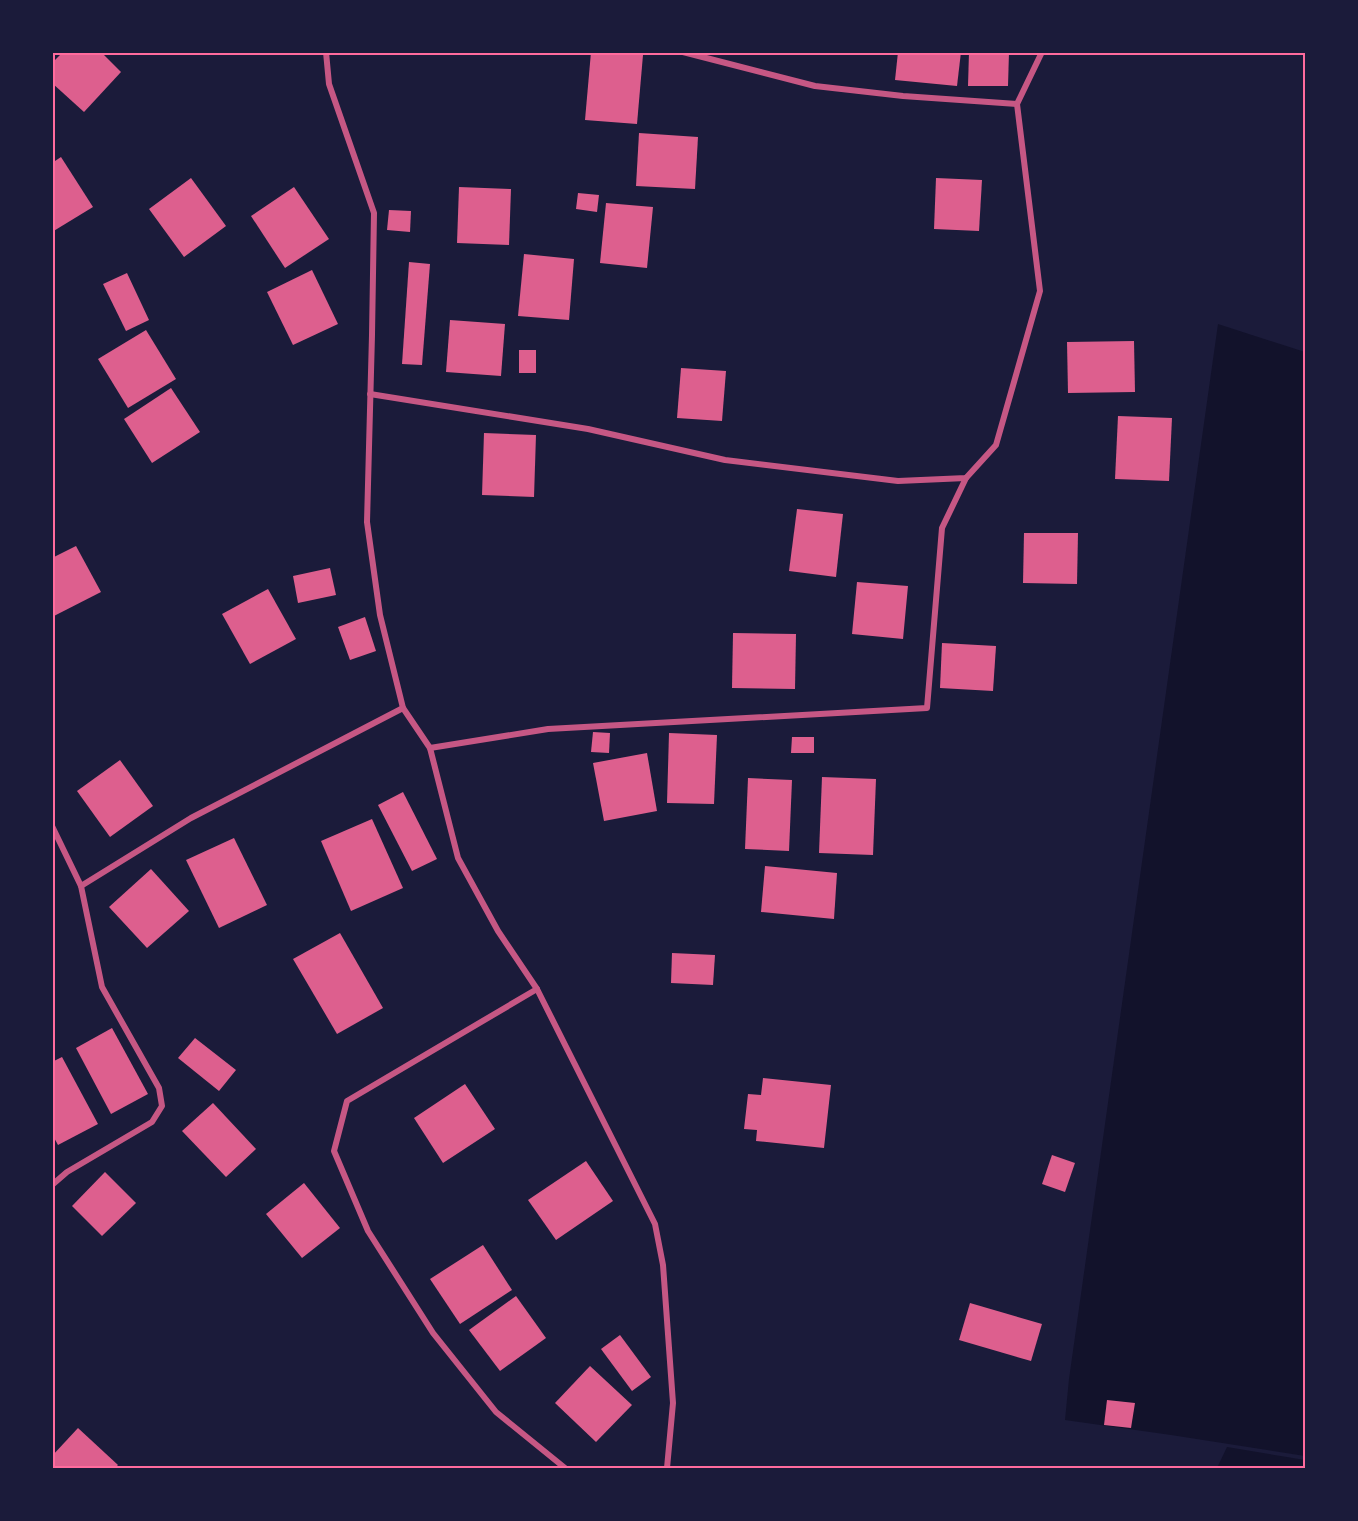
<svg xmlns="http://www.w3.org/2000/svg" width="1358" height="1521" viewBox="0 0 1358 1521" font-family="Mulish,sans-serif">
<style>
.water{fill:#12122b}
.building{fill:#dd5f8e}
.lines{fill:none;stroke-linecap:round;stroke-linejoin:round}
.minor{stroke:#c65784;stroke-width:6}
.neatline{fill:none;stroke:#ff6b9d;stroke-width:2}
</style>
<rect width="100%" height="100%" fill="#1b1b3a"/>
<!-- water -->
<g class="water">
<polygon points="1218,324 1305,352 1305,1456 1171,1435 1065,1420 1069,1379"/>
<polygon points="1227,1447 1305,1460 1305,1468 1217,1468"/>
</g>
<!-- building -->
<g class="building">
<polygon points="63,52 101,52 121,72 84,112 52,83 52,63"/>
<polygon points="591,52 643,55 637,124 585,120"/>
<polygon points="898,52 961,52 957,86 895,80"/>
<polygon points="969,52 1009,52 1008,86 968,86"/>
<polygon points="639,133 698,137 695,189 636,186"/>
<polygon points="61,157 93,207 52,232 52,163"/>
<polygon points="191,178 226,226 184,257 149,209"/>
<polygon points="936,178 982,180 979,231 934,229"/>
<polygon points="294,187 329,239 285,268 251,216"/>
<polygon points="459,187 511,189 509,245 457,243"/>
<polygon points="578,193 599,195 597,212 576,209"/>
<polygon points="606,203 653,207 647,268 600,263"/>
<polygon points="389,210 411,211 410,232 387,230"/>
<polygon points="524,254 574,259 569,320 518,316"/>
<polygon points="409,262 430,264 422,365 402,364"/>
<polygon points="312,270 338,324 293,345 267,292"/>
<polygon points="127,273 149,320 126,331 103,284"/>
<polygon points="450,320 505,324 501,376 446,372"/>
<polygon points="146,330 176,379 128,408 98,359"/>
<polygon points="1134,341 1135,392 1068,393 1067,342"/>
<rect x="519" y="350" width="17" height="23"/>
<polygon points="681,368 726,371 722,421 677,418"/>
<polygon points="171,388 200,432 152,463 124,419"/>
<polygon points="1118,416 1172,418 1169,481 1115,479"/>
<polygon points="484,433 536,435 534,497 482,495"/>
<polygon points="797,509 843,514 836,577 789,571"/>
<polygon points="1024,533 1078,533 1077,584 1023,583"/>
<polygon points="76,546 101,592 52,617 52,558"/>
<polygon points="330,568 336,595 298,603 293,576"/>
<polygon points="857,582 908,586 903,639 852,634"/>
<polygon points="268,589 296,639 250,664 222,614"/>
<polygon points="365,617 376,651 350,660 338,627"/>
<polygon points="733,633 796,634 795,689 732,688"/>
<polygon points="942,643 996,646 993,691 940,688"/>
<polygon points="593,732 610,733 609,753 591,752"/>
<polygon points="669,733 717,735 714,804 667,803"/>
<polygon points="792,737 814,737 814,753 791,753"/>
<polygon points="647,753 657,811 604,821 593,763"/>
<polygon points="120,760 153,806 110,837 77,791"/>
<polygon points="822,777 876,779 873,855 819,853"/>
<polygon points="748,778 792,780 789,851 745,849"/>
<polygon points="403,792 437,859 412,871 378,805"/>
<polygon points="372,819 403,888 351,911 321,841"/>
<polygon points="234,838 267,905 219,928 186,860"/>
<polygon points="765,866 837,873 834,919 761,912"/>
<polygon points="151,869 189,911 147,948 109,907"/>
<polygon points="340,933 383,1008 337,1034 293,959"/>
<polygon points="672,953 715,955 713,985 671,983"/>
<polygon points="112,1028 148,1094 111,1114 76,1048"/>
<polygon points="195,1038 236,1070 219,1091 178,1058"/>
<polygon points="62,1057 98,1124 58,1145 52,1134 52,1062"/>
<polygon points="763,1078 831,1085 824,1148 756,1141 757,1130 744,1129 748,1094 761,1095"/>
<polygon points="465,1084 495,1129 443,1163 414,1118"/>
<polygon points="213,1103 256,1149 226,1177 182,1131"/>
<polygon points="1052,1155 1075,1163 1065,1192 1042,1184"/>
<polygon points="586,1161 613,1201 556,1240 528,1200"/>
<polygon points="105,1172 136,1203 102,1236 72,1206"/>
<polygon points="304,1183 340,1228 302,1258 266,1214"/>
<polygon points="483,1245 512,1290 460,1324 430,1279"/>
<polygon points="516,1296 546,1338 500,1371 469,1330"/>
<polygon points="970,1303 1042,1324 1031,1361 959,1340"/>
<polygon points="620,1335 651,1377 632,1391 601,1349"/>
<polygon points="590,1366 632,1405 596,1442 555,1403"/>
<polygon points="1107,1400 1135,1403 1131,1428 1104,1425"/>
<polygon points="78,1428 118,1465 115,1468 52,1468 52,1456"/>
</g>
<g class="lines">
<!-- minor -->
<g class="minor">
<polyline points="326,52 329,84 374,213 372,335 367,522 380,615 403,708 430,748 458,858 498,931 537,989 655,1224 663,1265 673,1403 667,1468"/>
<polyline points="683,52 815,86 903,96 1017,104"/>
<polyline points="370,394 588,429 725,460 898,481 966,478 996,445 1040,291 1017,104 1042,52"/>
<polyline points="430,748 548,729 927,708 942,528 966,478"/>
<polyline points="52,826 81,886 102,987 159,1088 162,1106 152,1122 67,1172 52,1185"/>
<polyline points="81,886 191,818 403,708"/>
<polyline points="537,989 347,1101 334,1151 368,1231 433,1333 496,1412 565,1468"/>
</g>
</g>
<!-- border -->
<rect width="1358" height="1521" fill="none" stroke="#1b1b3a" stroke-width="108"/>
<rect x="54" y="54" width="1250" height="1413" class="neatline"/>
</svg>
